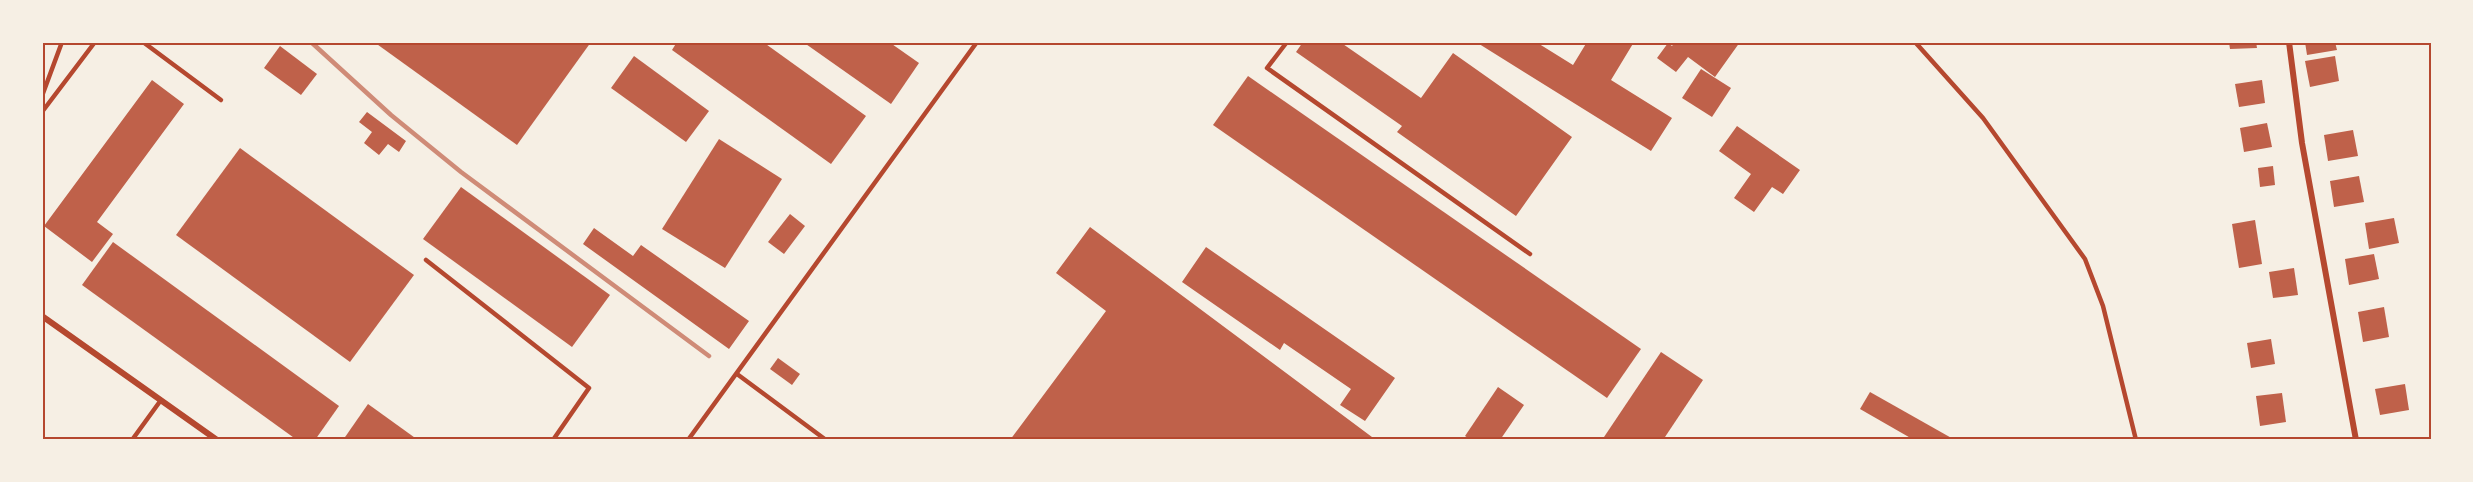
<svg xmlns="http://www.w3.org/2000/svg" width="2473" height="482" viewBox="0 0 2473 482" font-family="Arial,sans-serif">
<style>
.building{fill:#bf614a}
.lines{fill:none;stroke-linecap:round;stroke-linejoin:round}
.service{stroke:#b5482f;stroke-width:4.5}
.minor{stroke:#b5482f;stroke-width:6}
.rail{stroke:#cf8b77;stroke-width:4.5}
.neatline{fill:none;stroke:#b5482f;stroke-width:2}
</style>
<rect width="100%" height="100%" fill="#f6efe4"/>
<!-- building -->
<g class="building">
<polygon points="374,42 591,42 517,145"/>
<polygon points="677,42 763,42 866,116 831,164 672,50"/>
<polygon points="803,42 889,42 919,63 891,104"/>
<polygon points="1303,42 1340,42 1421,98 1453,53 1572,137 1516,216 1397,132 1402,126 1296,52"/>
<polygon points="1476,42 1536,42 1573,65 1587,42 1634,42 1611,80 1672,118 1651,151"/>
<polygon points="1675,42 1740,42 1715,77 1688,57 1676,72 1657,58 1668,43 1672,46"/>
<polygon points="2229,42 2256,42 2257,48 2230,49"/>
<polygon points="2305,42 2335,42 2337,50 2307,55"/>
<polygon points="280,46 317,74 301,95 264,68"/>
<polygon points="634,56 709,111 686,142 611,88"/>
<polygon points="2335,56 2339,81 2310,87 2305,61"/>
<polygon points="1701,69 1731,88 1712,117 1682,98"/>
<polygon points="1248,76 1641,349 1607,398 1213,125"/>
<polygon points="152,80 184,104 97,222 113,234 92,262 44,226"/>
<polygon points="2262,80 2265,103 2239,107 2235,84"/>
<polygon points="367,112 406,141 399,152 388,144 379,155 364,143 372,132 359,122"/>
<polygon points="2267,123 2272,147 2244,152 2240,128"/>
<polygon points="1737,126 1800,170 1783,194 1772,187 1754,212 1734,198 1751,174 1719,151"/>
<polygon points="2353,130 2358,156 2328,161 2324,135"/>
<polygon points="719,139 782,179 725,268 662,229"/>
<polygon points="240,148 414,275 350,362 176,235"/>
<polygon points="2273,166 2275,185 2260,187 2258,168"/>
<polygon points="2359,176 2364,202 2334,207 2330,181"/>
<polygon points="461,187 610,295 572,347 423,239"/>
<polygon points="790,214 805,226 784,254 768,242"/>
<polygon points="2394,218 2399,243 2369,249 2365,223"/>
<polygon points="2255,220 2262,264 2239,268 2232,224"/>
<polygon points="1090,227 1376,440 1010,440 1106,311 1056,273"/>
<polygon points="594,228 633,256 641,245 749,321 729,349 583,244"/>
<polygon points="113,242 339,406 315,440 297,440 82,285"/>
<polygon points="1206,247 1395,378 1365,421 1340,405 1351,389 1284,343 1280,350 1182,282"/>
<polygon points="2374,254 2379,279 2349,285 2345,259"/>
<polygon points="2294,268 2298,295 2273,298 2269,272"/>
<polygon points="2384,307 2389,337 2363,342 2358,312"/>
<polygon points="2271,339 2275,364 2251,368 2247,343"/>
<polygon points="1661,352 1703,380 1663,440 1602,440"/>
<polygon points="778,358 800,374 792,385 770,369"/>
<polygon points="2405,384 2409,410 2380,415 2375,389"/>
<polygon points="1498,387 1524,405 1500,440 1471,440 1465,436"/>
<polygon points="1870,392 1955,440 1914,440 1860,409"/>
<polygon points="2282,393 2286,422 2260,426 2256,396"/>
<polygon points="368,404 418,440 343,440"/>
</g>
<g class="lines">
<!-- service -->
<g class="service">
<polyline points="143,42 221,100"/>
<polyline points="1287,42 1267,68 1530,254"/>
<polyline points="1915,42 1983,118 2085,259 2103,306 2136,440"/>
<polyline points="42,44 44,42"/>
<polyline points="42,96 62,42"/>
<polyline points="42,112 95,42"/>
<polyline points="426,260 589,388 553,440"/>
<polyline points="737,374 826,440"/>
<polyline points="132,440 161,400"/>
<polyline points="688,440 977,42"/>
</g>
<!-- minor -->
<g class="minor">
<polyline points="2289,42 2302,143 2356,440"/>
<polyline points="42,316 217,440"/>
</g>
<!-- rail -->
<polyline class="rail" points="311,42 391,115 461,172 709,356"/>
</g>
<!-- border -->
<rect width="2473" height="482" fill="none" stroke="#f6efe4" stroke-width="87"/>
<rect x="44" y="44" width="2386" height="394" class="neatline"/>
</svg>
